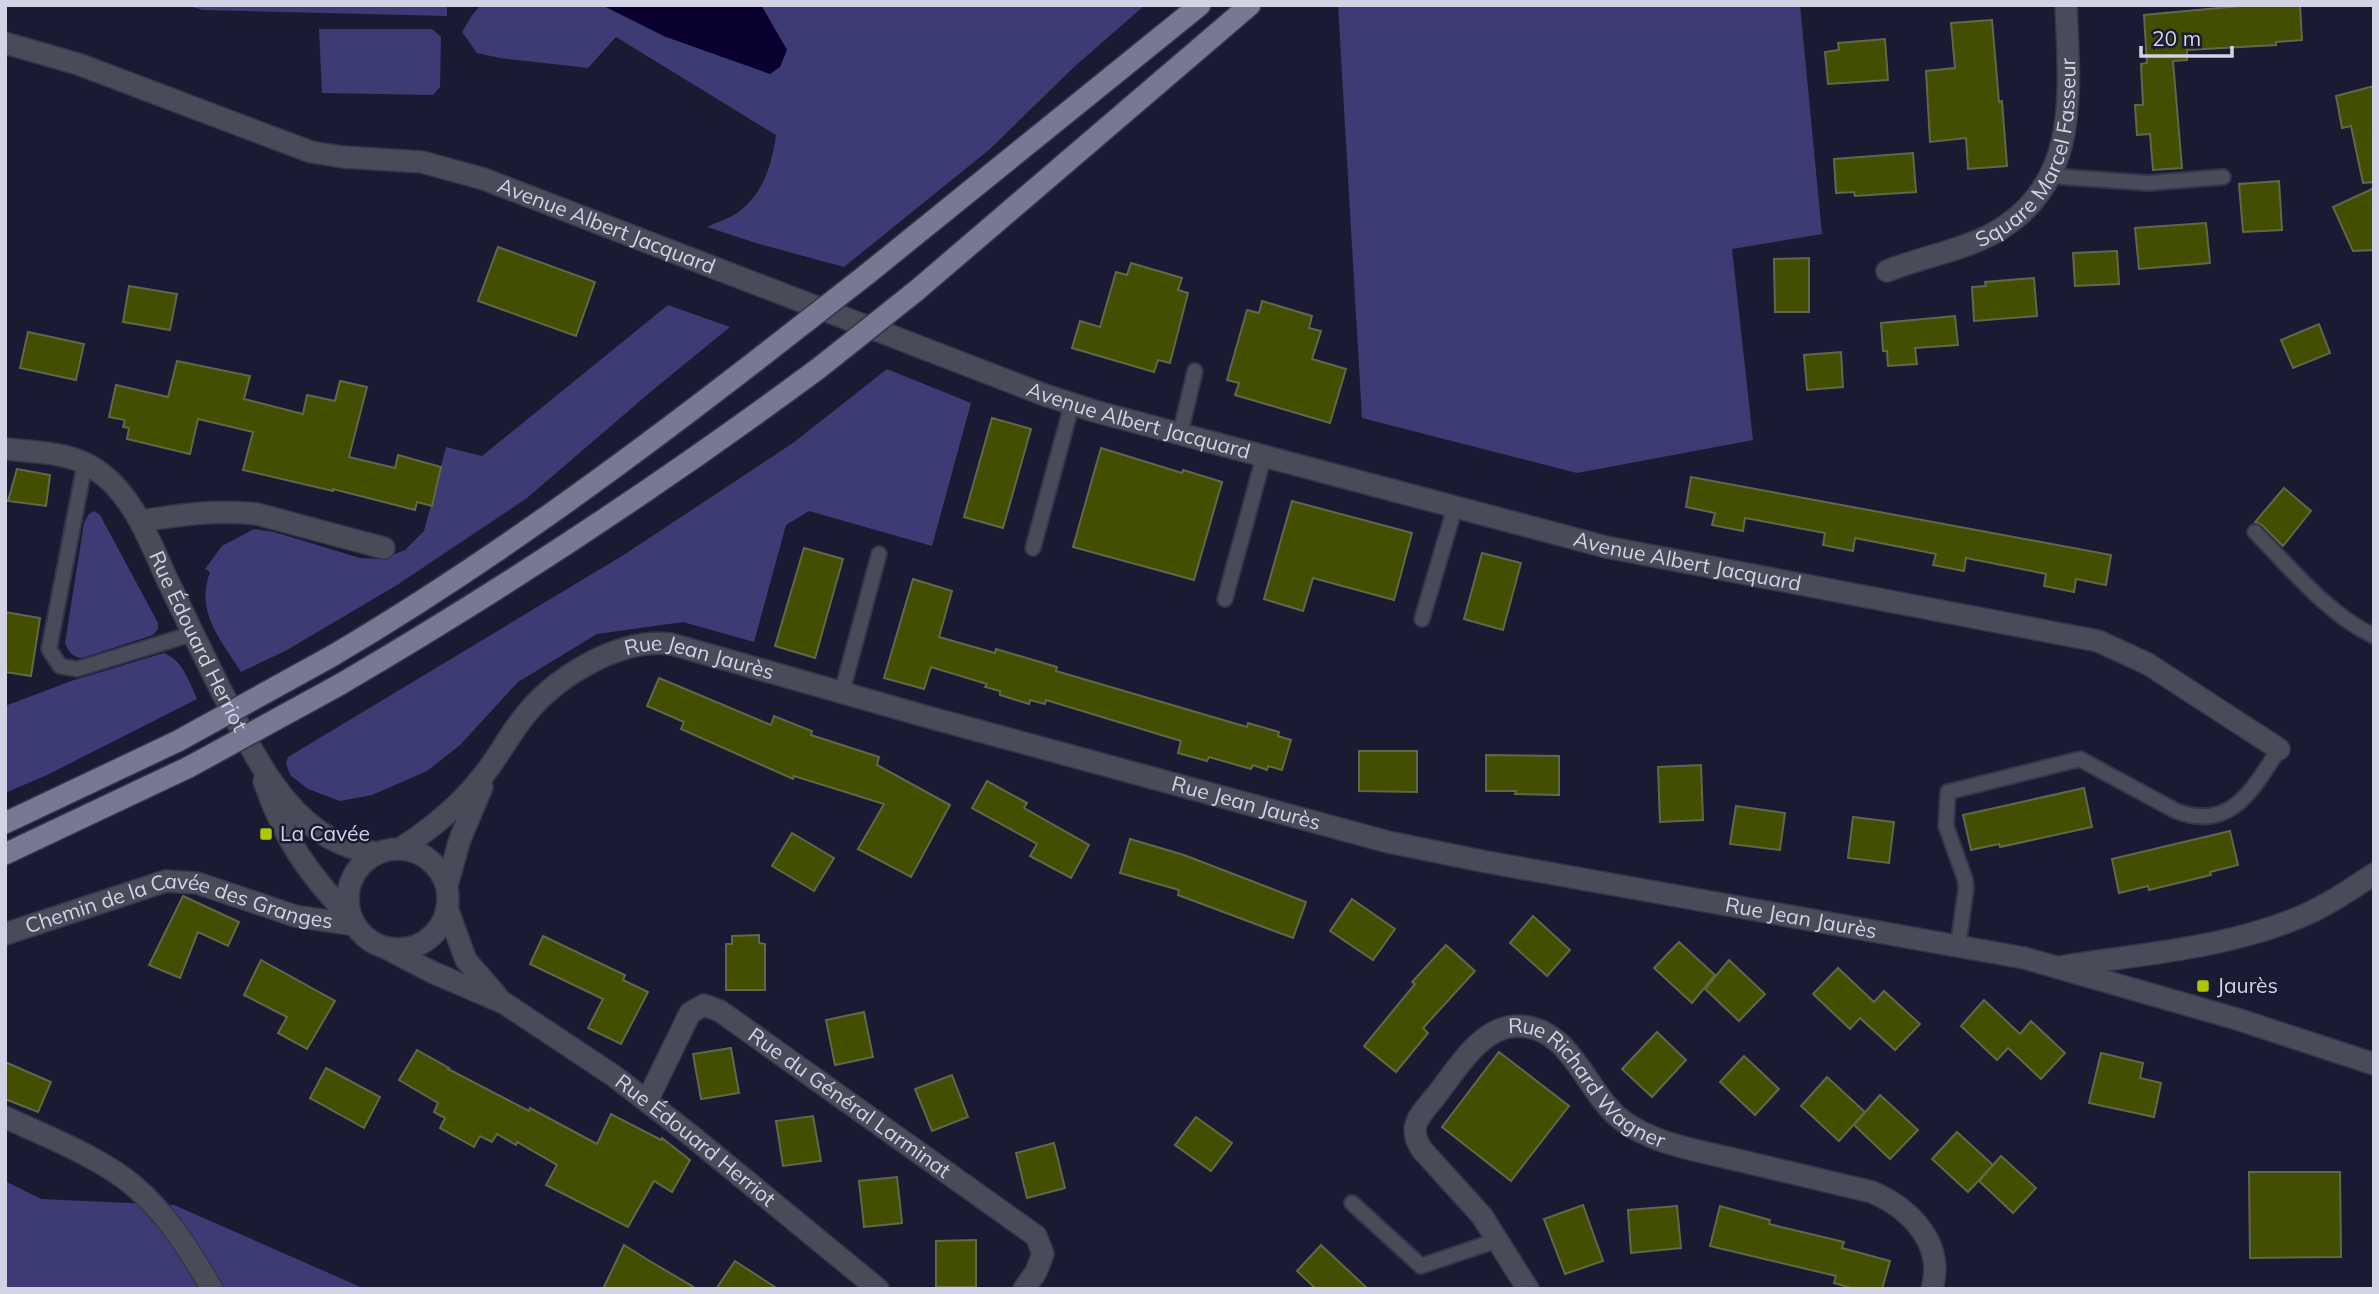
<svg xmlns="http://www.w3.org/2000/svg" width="2379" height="1294" viewBox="0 0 2379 1294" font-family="Mulish,sans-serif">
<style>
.green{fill:#3c3b74}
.water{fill:#09002f}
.building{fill:#434e00;stroke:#616849;stroke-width:2}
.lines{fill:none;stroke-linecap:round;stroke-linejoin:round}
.lane-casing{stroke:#34344b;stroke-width:18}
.street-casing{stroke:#34344b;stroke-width:24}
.primary-casing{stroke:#34344b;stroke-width:24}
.lane{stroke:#4a4b58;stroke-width:14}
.street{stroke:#4a4b58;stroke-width:21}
.primary{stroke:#777992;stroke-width:21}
.primary-bridge-casing{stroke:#34344b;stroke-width:24;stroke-linecap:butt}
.primary-bridge{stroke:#777992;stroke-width:21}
.poi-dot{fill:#aec509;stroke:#1a1a32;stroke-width:2.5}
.labels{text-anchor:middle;stroke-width:5;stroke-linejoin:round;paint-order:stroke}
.street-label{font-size:21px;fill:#d2d4e5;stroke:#1a1a32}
.poi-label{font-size:21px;fill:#d2d4e5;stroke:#1a1a32;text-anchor:start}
</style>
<rect width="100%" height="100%" fill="#1a1a32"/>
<!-- green -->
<g class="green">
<polygon points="185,5 447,5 447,16 203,10"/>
<path d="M481,5H602L666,37L787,50L761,5H1145L1074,67L990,149L844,267L759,244L707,227C716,222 729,219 737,213C763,195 772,164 776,135L616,37L588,68L500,58L477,53L462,32L473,14Z"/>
<polygon points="1338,5 1800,5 1822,234 1732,249 1753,440 1577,473 1362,418"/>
<polygon points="319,29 432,29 441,37 440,87 433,95 322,93"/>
<path d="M668,305L730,327L654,389L527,498L397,585L287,650L241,672C221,640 195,612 210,572L205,569L222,546L254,529L274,532L360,558L382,559L405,550L424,531L446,447L482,456Z"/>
<polygon points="887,369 971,403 932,546 809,511 786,525 754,642 683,622 597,634 518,682 460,745 427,771 372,795 340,801 308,789 290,775 286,763 288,757 622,556 793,443"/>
<path d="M94,511L100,515L158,623V629L153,635L82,658C72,657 69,652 65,643L84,523L89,514Z"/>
<path d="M164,653C183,661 189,681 197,699L47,775L5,793V706L74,680Z"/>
<polygon points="5,1181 41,1199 174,1205 365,1289 5,1289"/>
</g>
<!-- water -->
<polygon class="water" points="602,5 761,5 787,50 780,67 770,74 666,37"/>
<!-- building -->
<g class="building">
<polygon points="2251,5 2300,5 2302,40 2276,42 2276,45 2187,50 2187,60 2173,61 2182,168 2153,170 2150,134 2137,135 2135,105 2143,105 2141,64 2147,63 2144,15"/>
<polygon points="1992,20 1999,102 2002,101 2007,166 1968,169 1966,138 1930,142 1926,71 1955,68 1951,23"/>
<polygon points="1885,39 1888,80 1828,84 1825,52 1839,50 1838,43"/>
<polygon points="2374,86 2374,182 2363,183 2351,126 2342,128 2336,96"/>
<polygon points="1913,153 1916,192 1855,196 1854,192 1836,193 1834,159"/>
<polygon points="2279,181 2282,230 2243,232 2239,184"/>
<polygon points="2374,188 2374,250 2353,251 2333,207"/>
<polygon points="2206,223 2210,263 2139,269 2135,228"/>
<polygon points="498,247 595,282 576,336 478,301"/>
<polygon points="2117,251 2119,284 2075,286 2073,253"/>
<polygon points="1809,258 1809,312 1775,312 1774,259"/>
<polygon points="1131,263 1182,278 1178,290 1188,293 1170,363 1158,360 1154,372 1072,348 1080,321 1100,327 1116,272 1127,275"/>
<polygon points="2034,278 2037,316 1974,321 1972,287 1986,286 1985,282"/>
<polygon points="129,286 177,294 170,330 123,322"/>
<polygon points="1262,301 1312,316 1309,328 1321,331 1312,359 1346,369 1330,423 1235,395 1239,383 1227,380 1247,310 1259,313"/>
<polygon points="1955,316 1958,345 1915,348 1917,364 1888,366 1887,351 1883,351 1881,323"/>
<polygon points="2319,324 2330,353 2293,368 2281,340"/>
<polygon points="28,332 84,344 76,380 20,368"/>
<polygon points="1841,352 1843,387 1807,390 1804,355"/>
<polygon points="177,361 250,376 244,399 303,414 307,395 335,401 340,381 367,387 349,457 395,468 398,455 441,467 432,506 417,502 415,510 333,489 333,491 243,470 253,432 198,419 190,454 127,439 129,428 123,427 125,420 109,417 116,385 168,397"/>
<polygon points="992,418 1031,429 1003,528 964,517"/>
<polygon points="1101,448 1182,473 1183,470 1222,482 1194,580 1073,547"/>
<polygon points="17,469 50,475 46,506 8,501"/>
<polygon points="1691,477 2111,555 2106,585 2076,579 2074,592 2044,586 2046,574 1966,558 1964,571 1933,565 1936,554 1855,538 1853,551 1823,545 1825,533 1745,518 1743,531 1712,525 1715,513 1686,507"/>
<polygon points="2284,488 2311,511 2283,546 2262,525 2255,522"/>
<polygon points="1292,501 1412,533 1394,600 1313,578 1303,611 1264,599"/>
<polygon points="804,548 843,559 815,658 775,646"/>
<polygon points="1482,553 1521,563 1503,630 1464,619"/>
<polygon points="913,579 952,591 939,637 995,653 996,649 1057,667 1056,671 1247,727 1248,723 1279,732 1278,736 1291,740 1282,770 1268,766 1267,770 1253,765 1251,769 1209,757 1207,761 1178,753 1181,741 1046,700 1045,704 1030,700 1029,704 1000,695 1000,691 985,687 987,684 931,667 924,689 884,678"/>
<polygon points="5,612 40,618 31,676 5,672"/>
<polygon points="659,678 771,725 774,716 812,731 811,735 879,757 877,765 950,805 911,877 858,849 884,804 794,776 793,779 681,729 684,722 647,706"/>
<polygon points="1359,751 1417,751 1417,792 1359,791"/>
<polygon points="1486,755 1559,756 1559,795 1515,794 1516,791 1486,791"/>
<polygon points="1701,765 1703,820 1660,822 1658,767"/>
<polygon points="987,781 1027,803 1024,808 1089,845 1071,878 1030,856 1037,844 972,808"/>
<polygon points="2084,788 2092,827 2000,847 1999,844 1971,850 1963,815"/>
<polygon points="1736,806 1785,813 1780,850 1730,844"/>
<polygon points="1853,817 1894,822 1889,863 1848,858"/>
<polygon points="2230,831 2238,865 2210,872 2211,875 2149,890 2148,886 2119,893 2112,859"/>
<polygon points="792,833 834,858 814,891 772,866"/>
<polygon points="1130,839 1184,855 1306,902 1293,938 1178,895 1179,890 1120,873"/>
<polygon points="183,896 239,922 228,946 198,932 180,978 149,965"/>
<polygon points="1352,899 1395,929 1373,960 1330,931"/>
<polygon points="1533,916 1570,950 1547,976 1510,943"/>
<polygon points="759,935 759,943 765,944 765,990 726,990 726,944 732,944 732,936"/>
<polygon points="543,936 625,975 623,980 648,992 621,1044 588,1028 603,999 530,964"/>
<polygon points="1679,942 1715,975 1692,1003 1654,968"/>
<polygon points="1446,945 1475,971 1423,1028 1428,1033 1396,1072 1364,1046 1415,984 1412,982"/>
<polygon points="261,960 335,1001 307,1049 278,1033 287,1017 244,995"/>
<polygon points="1729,960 1765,994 1739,1021 1705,989"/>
<polygon points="1838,968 1874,1002 1884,991 1920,1024 1895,1050 1860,1018 1850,1029 1813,994"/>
<polygon points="1984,1000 2020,1034 2031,1021 2065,1053 2041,1079 2008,1048 1997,1060 1961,1026"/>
<polygon points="864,1012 873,1057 835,1065 826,1020"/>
<polygon points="1657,1032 1686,1060 1652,1097 1622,1069"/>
<polygon points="731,1048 739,1093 701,1099 693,1054"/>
<polygon points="417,1050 449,1068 448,1069 529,1111 530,1108 597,1144 611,1114 661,1140 662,1138 690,1160 672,1192 654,1181 628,1227 546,1185 557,1165 517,1142 516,1145 497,1134 492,1142 480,1136 474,1147 440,1128 445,1118 434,1112 438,1103 399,1080"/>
<polygon points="1499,1052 1569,1106 1511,1181 1442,1127"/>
<polygon points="2101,1053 2143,1063 2140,1078 2161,1083 2154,1117 2089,1103"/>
<polygon points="1744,1056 1779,1089 1755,1115 1720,1082"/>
<polygon points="5,1062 51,1082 38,1112 5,1099"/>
<polygon points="326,1068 380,1097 364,1128 310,1098"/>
<polygon points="952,1075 968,1117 932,1131 915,1089"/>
<polygon points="1827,1077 1865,1112 1839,1141 1801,1106"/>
<polygon points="1880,1095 1918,1130 1890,1159 1854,1125"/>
<polygon points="813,1116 821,1161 783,1166 776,1121"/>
<polygon points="1196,1117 1232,1143 1211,1171 1175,1145"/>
<polygon points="1957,1132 1993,1165 1968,1192 1932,1159"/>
<polygon points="1054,1143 1065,1188 1027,1198 1016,1153"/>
<polygon points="2001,1156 2036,1188 2013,1213 1979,1181"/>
<polygon points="2249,1172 2340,1172 2341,1257 2250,1258"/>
<polygon points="897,1177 902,1223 864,1227 859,1181"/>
<polygon points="1583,1205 1603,1261 1565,1274 1544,1219"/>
<polygon points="1677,1206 1681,1248 1631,1253 1628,1210"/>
<polygon points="1720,1206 1770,1220 1769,1224 1844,1242 1842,1248 1890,1261 1882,1289 1855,1289 1834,1283 1836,1276 1710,1246"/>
<polygon points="976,1240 976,1287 936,1287 936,1241"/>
<polygon points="624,1245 648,1260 697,1289 603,1289"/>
<polygon points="1321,1245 1368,1289 1316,1289 1297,1271"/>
<polygon points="735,1261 778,1289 716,1289"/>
</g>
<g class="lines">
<!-- lane casing -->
<g class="lane-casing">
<g id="lane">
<polyline points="2050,176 2148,183 2223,177"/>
<polyline points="1180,434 1195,371"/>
<polyline points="85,463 49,649 60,666 77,669 192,634"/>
<path d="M2255,532C2291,568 2327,614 2374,636"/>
<polyline points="1033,548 1072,404"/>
<polyline points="1225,599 1264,456"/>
<polyline points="1422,619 1455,507"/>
<polyline points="842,692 879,554"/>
<path d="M1958,946L1966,888L1965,879L1946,826L1948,792L2080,759L2176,811C2231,832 2253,789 2279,749"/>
<polyline points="1352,1203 1421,1266 1498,1240"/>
</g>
</g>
<!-- street casing -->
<g class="street-casing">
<g id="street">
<path id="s1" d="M5,43L78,64L311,152L343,157L422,162L484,179L1042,394L1094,411L1606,547L2098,641L2148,664L2279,749"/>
<path id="s2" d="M1887,271C1921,257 1960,251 1992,234C2082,185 2069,91 2066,5"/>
<path id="s3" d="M5,449C36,452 72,452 98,471C133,496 149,539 166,577C186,619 206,661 227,702C259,765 298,846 378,853"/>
<path d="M141,521C180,515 217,509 257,514L384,548"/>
<path d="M264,781C283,838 310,877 352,919"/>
<circle cx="398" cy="899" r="50"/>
<path id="s4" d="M400,849C429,830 455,810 477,783C494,764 505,742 520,722C551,679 617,638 671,644L928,717L1388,842L1487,862L2024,958L2237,1019L2374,1064"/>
<polyline points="447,885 460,839 482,787"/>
<polyline points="447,908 466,960 497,996"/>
<path id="s5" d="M5,934L166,881L197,883L295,916L355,925"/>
<path id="s6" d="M386,948L432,972L504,1003L614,1076L688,1133L878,1289"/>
<path d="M2065,966C2143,954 2226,948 2300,917C2326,906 2350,890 2374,874"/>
<path id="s7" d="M647,1101L690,1013L704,1005L720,1011L1036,1236L1043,1254L1036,1272L1024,1289"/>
<path d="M5,1117C45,1136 100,1157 134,1186C167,1214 190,1251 212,1289"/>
<path id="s8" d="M1528,1289L1482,1216L1423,1151C1406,1128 1419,1116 1435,1097C1455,1072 1480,1027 1516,1026C1572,1025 1585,1093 1623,1121C1654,1144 1696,1150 1733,1159C1779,1170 1826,1181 1872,1192C1911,1209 1945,1244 1932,1289"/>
</g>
</g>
<!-- primary casing -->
<g class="primary-casing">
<g id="primary">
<polyline points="866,275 1200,5"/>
<polyline points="916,291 1250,5"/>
<path d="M332,656C481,568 620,466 757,360"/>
<path d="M339,685C505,588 665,482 819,368"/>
<polyline points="5,823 178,741"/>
<polyline points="5,854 189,767"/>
</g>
</g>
<!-- lane -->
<use href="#lane" class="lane"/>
<!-- street -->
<use href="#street" class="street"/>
<!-- primary -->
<use href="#primary" class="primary"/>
<!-- primary-bridge casing -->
<g class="primary-bridge-casing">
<g id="primary-bridge">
<polyline points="757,360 866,275"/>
<polyline points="819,368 916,291"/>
<polyline points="178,741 332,656"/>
<polyline points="189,767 339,685"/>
</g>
</g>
<!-- primary-bridge -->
<use href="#primary-bridge" class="primary-bridge"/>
</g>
<!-- markers -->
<g class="poi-dot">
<rect x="259" y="827" width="14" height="14" rx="3.5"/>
<rect x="2196" y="979" width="14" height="14" rx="3.5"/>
</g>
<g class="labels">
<!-- street labels -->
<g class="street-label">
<text dy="7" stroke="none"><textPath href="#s2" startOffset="205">Square Marcel Fasseur</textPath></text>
<text dy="7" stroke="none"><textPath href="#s1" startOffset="632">Avenue Albert Jacquard</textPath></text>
<text dy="7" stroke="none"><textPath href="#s1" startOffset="1199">Avenue Albert Jacquard</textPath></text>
<text dy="7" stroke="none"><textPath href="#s1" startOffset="1766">Avenue Albert Jacquard</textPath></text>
<text dy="7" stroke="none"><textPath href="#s3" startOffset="296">Rue Édouard Herriot</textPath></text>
<text dy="7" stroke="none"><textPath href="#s4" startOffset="383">Rue Jean Jaurès</textPath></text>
<text dy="7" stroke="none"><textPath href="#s4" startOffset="950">Rue Jean Jaurès</textPath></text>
<text dy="7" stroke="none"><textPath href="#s4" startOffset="1517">Rue Jean Jaurès</textPath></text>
<text dy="7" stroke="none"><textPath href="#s5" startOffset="182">Chemin de la Cavée des Granges</textPath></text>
<text dy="7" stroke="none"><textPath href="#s8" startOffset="441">Rue Richard Wagner</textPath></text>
<text dy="7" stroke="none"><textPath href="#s7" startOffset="290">Rue du Général Larminat</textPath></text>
<text dy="7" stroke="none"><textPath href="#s6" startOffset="366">Rue Édouard Herriot</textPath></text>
</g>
<!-- poi labels -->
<g class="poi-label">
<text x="280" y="841">La Cavée</text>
<text x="2217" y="993">Jaurès</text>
</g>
</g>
<!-- border -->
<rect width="2379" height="1294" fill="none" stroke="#d2d4e5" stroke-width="14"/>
<!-- scale -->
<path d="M2141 46v10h91v-10" fill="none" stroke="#d2d4e5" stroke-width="3.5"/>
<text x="2152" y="46" font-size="21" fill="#d2d4e5" stroke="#1a1a32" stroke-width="5" paint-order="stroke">20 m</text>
</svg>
